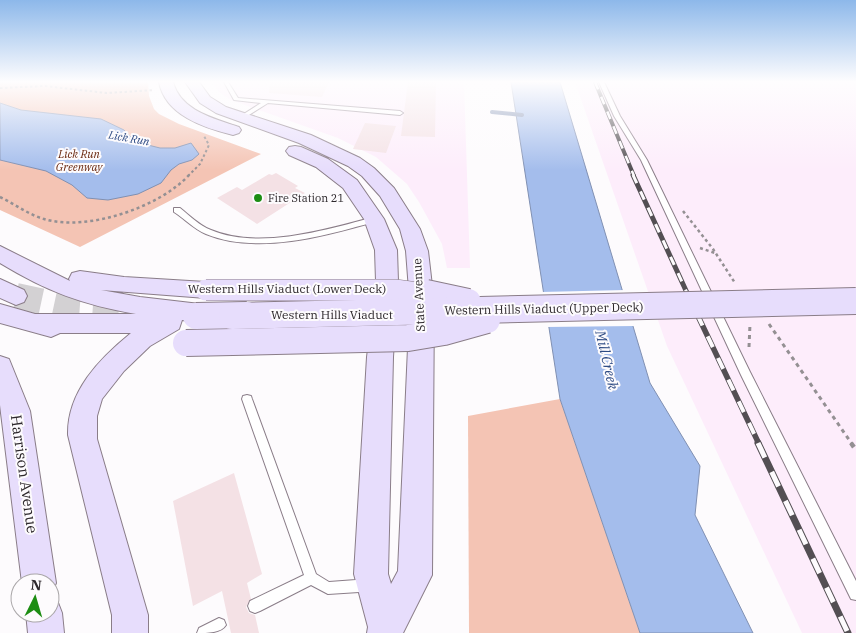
<svg xmlns="http://www.w3.org/2000/svg" width="856" height="633" viewBox="0 0 856 633" font-family="'IBM Plex Serif',serif">
<style>
.built{fill:#fdedfb}
.green{fill:#f4c4b4}
.water{fill:#a4bdec;stroke:#8090b2}
.pier{fill:#fdfbfd}
.lines{fill:none;stroke-linecap:round;stroke-linejoin:round}
.stream{stroke:#8090b2;stroke-width:4}
.building{fill:#f4e1e5}
.secondary-tunnel{stroke:#d3d1d3;stroke-width:26;stroke-dasharray:26 13;stroke-linecap:butt}
.service-casing{stroke:#8a7d88;stroke-width:2}
.secondary-casing{stroke:#8a7d88;stroke-width:2}
.path-far3{stroke:#949093;stroke-width:2;stroke-dasharray:2.5 2.5;stroke-linecap:butt}
.path-far2{stroke:#949093;stroke-width:2.5;stroke-dasharray:3 3;stroke-linecap:butt}
.path-far1{stroke:#949093;stroke-width:3;stroke-dasharray:4 4;stroke-linecap:butt}
.path{stroke:#949093;stroke-width:4.5;stroke-dasharray:5 5;stroke-linecap:butt}
.service{fill:#fff;fill-rule:evenodd}
.secondary{fill:#e7ddfc;fill-rule:evenodd}
.rail-far3-casing{stroke:#534f53;stroke-width:4}
.rail-far2-casing{stroke:#534f53;stroke-width:5}
.rail-far1-casing{stroke:#534f53;stroke-width:5.5}
.rail-casing{stroke:#534f53;stroke-width:7}
.rail-far3{stroke:#fdfbfd;stroke-width:2.5;stroke-dasharray:8;stroke-linecap:butt}
.rail-far2{stroke:#fdfbfd;stroke-width:3;stroke-dasharray:9;stroke-linecap:butt}
.rail-far1{stroke:#fdfbfd;stroke-width:4;stroke-dasharray:12;stroke-linecap:butt}
.rail{stroke:#fdfbfd;stroke-width:5;stroke-dasharray:16;stroke-linecap:butt}
.secondary-bridge-far1-casing{stroke:#8a7d88;stroke-width:22;stroke-linecap:butt}
.secondary-bridge-casing{stroke:#8a7d88;stroke-width:28;stroke-linecap:butt}
.secondary-bridge-far1{stroke:#e7ddfc;stroke-width:21}
.secondary-bridge{stroke:#e7ddfc;stroke-width:26}
.poi-dot{fill:#1d8d13;stroke:#fdfbfd;stroke-width:2}
.labels{text-anchor:middle;stroke-width:4;stroke-linejoin:round;paint-order:stroke}
.far-water-label{font-size:11px;font-style:italic;fill:#2e4b84;stroke:#fdfbfd}
.far-park-label{font-size:11px;font-style:italic;fill:#69270e;stroke:#fdfbfd}
.far-poi-label{font-size:11px;fill:#2d282c;stroke:#fdfbfd;text-anchor:start}
.street-label{font-size:12px;fill:#2d282c;stroke:#fdfbfd}
.water-label{font-size:14px;font-style:italic;fill:#2e4b84;stroke:#fdfbfd}
.near-street-label{font-size:15px;fill:#2d282c;stroke:#fdfbfd}
</style>
<rect width="100%" height="100%" fill="#fdfbfd"/>
<!-- built -->
<g class="built">
<polygon points="213,82 464,82 470,268 447,268 442,244 419,202 407,184 376,157 338,138 231,100 219,92"/>
<polygon points="575,82 856,82 856,633 802,633 667,346"/>
</g>
<!-- green -->
<g class="green">
<polygon points="0,82 148,82 149,96 154,109 159,114 179,124 261,154 80,247 0,210"/>
<polygon points="560,399 640,633 469,633 468,416"/>
</g>
<!-- water -->
<g class="water">
<polygon points="511,82 560,82 650,383 700,466 695,515 753,633 640,633 560,399"/>
<polygon points="0,103 21,110 101,119 124,130 136,142 160,148 175,148 191,143 199,154 192,160 179,164 171,170 161,183 138,194 108,200 87,198 72,185 46,171 0,160"/>
</g>
<!-- pier -->
<polygon class="pier" points="625,290 635,326 546,327 541,292"/>
<g class="lines">
<!-- stream -->
<polyline class="stream" points="492,112 522,115"/>
</g>
<!-- building -->
<g class="building">
<polygon points="270,82 329,82 322,97 269,93"/>
<polygon points="408,82 436,82 435,137 401,136"/>
<polygon points="365,123 396,126 386,153 353,149"/>
<polygon points="276,173 298,186 295,188 305,193 257,224 217,198 237,187 242,190 269,174 272,175"/>
<polygon points="234,473 262,574 247,583 251,599 246,607 249,613 255,615 259,633 231,633 222,591 193,606 173,501"/>
</g>
<g class="lines">
<!-- secondary-tunnel -->
<polyline class="secondary-tunnel" points="16,296 72,308 167,315"/>
<!-- service casing -->
<g class="service-casing">
<g id="service">
<polygon points="224,82 228,82 238,98 400,111 403,113 400,115 268,103 241,120 238,118 239,117 261,103 234,100"/>
<polygon points="599,82 604,82 620,116 647,160 750,372 856,581 856,600 851,599 741,375 641,160 614,116"/>
<path d="M174,208H180C190,216 200,226 211,230C258,250 327,230 374,217L378,219L377,221C326,236 257,255 206,234C194,229 185,219 174,212Z"/>
<polygon points="247,395 251,396 252,399 316,574 329,582 356,580 361,575 365,573 369,575 371,579 364,591 359,592 328,594 311,585 260,611 255,613 250,611 248,606 250,601 304,575 242,399 243,396"/>
<path d="M219,618L224,620L226,625C221,633 208,633 197,633L199,628Z"/>
</g>
</g>
<!-- secondary casing -->
<g class="secondary-casing">
<g id="secondary">
<path d="M159,82H173C181,111 213,118 239,127L241,130L239,133L233,135C204,128 165,115 159,82Z"/>
<polygon points="185,82 199,82 210,97 226,107 311,135 360,158 374,168 394,188 420,229 428,251 434,303 432,575 403,633 367,633 368,627 354,574 367,357 376,281 375,250 364,219 343,188 316,167 289,155 286,151 289,147 295,146 301,147 328,159 357,180 384,219 397,250 398,281 393,357 388,574 391,584 398,571 410,303 406,251 400,229 380,196 362,176 348,166 299,143 216,113 200,103"/>
<path d="M0,246L70,281L69,279L72,273L80,271L124,277L206,282L214,284L217,290L214,296L206,298L101,290L140,297L217,306L225,309L229,315L225,321L217,324L182,320L179,329L150,346L124,371L102,399L97,416V439L148,615V633H112V615L68,435C67,392 99,359 131,333H60L51,337L0,323V304L35,314H136C83,305 46,291 0,263Z"/>
<polygon points="0,279 24,290 27,296 24,302 16,305 0,298"/>
<polygon points="0,356 9,359 30,411 56,583 50,596 50,583 22,583 0,405"/>
<polygon points="50,598 57,600 62,613 64,633 28,633 26,613 50,613"/>
</g>
</g>
<!-- path-far3 -->
<g class="path-far3">
<polyline points="0,88 45,86 107,93 154,90"/>
<polyline points="188,176 200,164 209,145 204,136"/>
</g>
<!-- path-far2 -->
<g class="path-far2">
<path d="M0,197C15,204 29,215 44,219C87,232 160,207 189,175"/>
<polyline points="683,211 713,249 735,283"/>
<polyline points="700,248 715,253"/>
</g>
<!-- path-far1 -->
<g class="path-far1">
<polyline points="769,324 852,444"/>
<polyline points="749,347 750,324"/>
</g>
<!-- path -->
<polyline class="path" points="851,443 856,450"/>
<!-- service -->
<use href="#service" class="service"/>
<!-- secondary -->
<use href="#secondary" class="secondary"/>
<!-- rail-far3 casing -->
<g class="rail-far3-casing">
<polyline id="rail-far3" points="595,82 634,176"/>
</g>
<!-- rail-far2 casing -->
<g class="rail-far2-casing">
<polyline id="rail-far2" points="633,175 688,295"/>
</g>
<!-- rail-far1 casing -->
<g class="rail-far1-casing">
<polyline id="rail-far1" points="687,293 759,444"/>
</g>
<!-- rail casing -->
<g class="rail-casing">
<polyline id="rail" points="758,443 848,633"/>
</g>
<!-- rail-far3 -->
<use href="#rail-far3" class="rail-far3"/>
<!-- rail-far2 -->
<use href="#rail-far2" class="rail-far2"/>
<!-- rail-far1 -->
<use href="#rail-far1" class="rail-far1"/>
<!-- rail -->
<use href="#rail" class="rail"/>
<!-- secondary-bridge-far1 casing -->
<g class="secondary-bridge-far1-casing">
<polyline id="secondary-bridge-far1" points="206,290 395,290 432,295"/>
</g>
<!-- secondary-bridge casing -->
<g class="secondary-bridge-casing">
<g id="secondary-bridge">
<polyline points="426,293 468,302"/>
<polyline points="196,316 247,315"/>
<polyline points="232,316 856,301"/>
<polyline points="186,343 408,338 444,332 487,320"/>
</g>
</g>
<!-- secondary-bridge-far1 -->
<use href="#secondary-bridge-far1" class="secondary-bridge-far1"/>
<!-- secondary-bridge -->
<use href="#secondary-bridge" class="secondary-bridge"/>
</g>
<!-- sky -->
<linearGradient id="sky" x2="0" y2="1"><stop stop-color="#8db8ea"/><stop offset="0.48" stop-color="#fefdfe"/><stop offset="1" stop-color="#fefdfe" stop-opacity="0"/></linearGradient>
<rect width="856" height="170" fill="url(#sky)"/>
<!-- markers -->
<circle class="poi-dot" cx="258" cy="198" r="5"/>
<g class="labels">
<!-- far-water labels -->
<g class="far-water-label">
<text transform="translate(129 138) rotate(10)" y="4">Lick Run</text>
</g>
<!-- far-park labels -->
<g class="far-park-label">
<text x="79" y="158">Lick Run<tspan x="79" dy="13">Greenway</tspan></text>
</g>
<!-- far-poi labels -->
<g class="far-poi-label">
<text x="268" y="202">Fire Station 21</text>
</g>
<!-- street labels -->
<g class="street-label">
<text x="287" y="293">Western Hills Viaduct (Lower Deck)</text>
<text transform="translate(419 295) rotate(-93)" y="4">State Avenue</text>
<text transform="translate(544 309) rotate(-1)" y="4">Western Hills Viaduct (Upper Deck)</text>
<text x="332" y="319">Western Hills Viaduct</text>
</g>
<!-- water labels -->
<g class="water-label">
<text transform="translate(607 360) rotate(77)" y="5">Mill Creek</text>
</g>
<!-- near-street labels -->
<g class="near-street-label">
<text transform="translate(24 474) rotate(82)" y="5">Harrison Avenue</text>
</g>
</g>
<!-- north arrow -->
<g transform="translate(35 598) rotate(5)"><circle r="24" fill="#fdfbfd" stroke="#aaa7a9"/>
<path d="M0-4L9 19L0 12L-9 19Z" fill="#1d8d13"/>
<text y="-8" font-size="14" font-weight="bold" text-anchor="middle" fill="#2d282c">N</text>
</g>
</svg>
